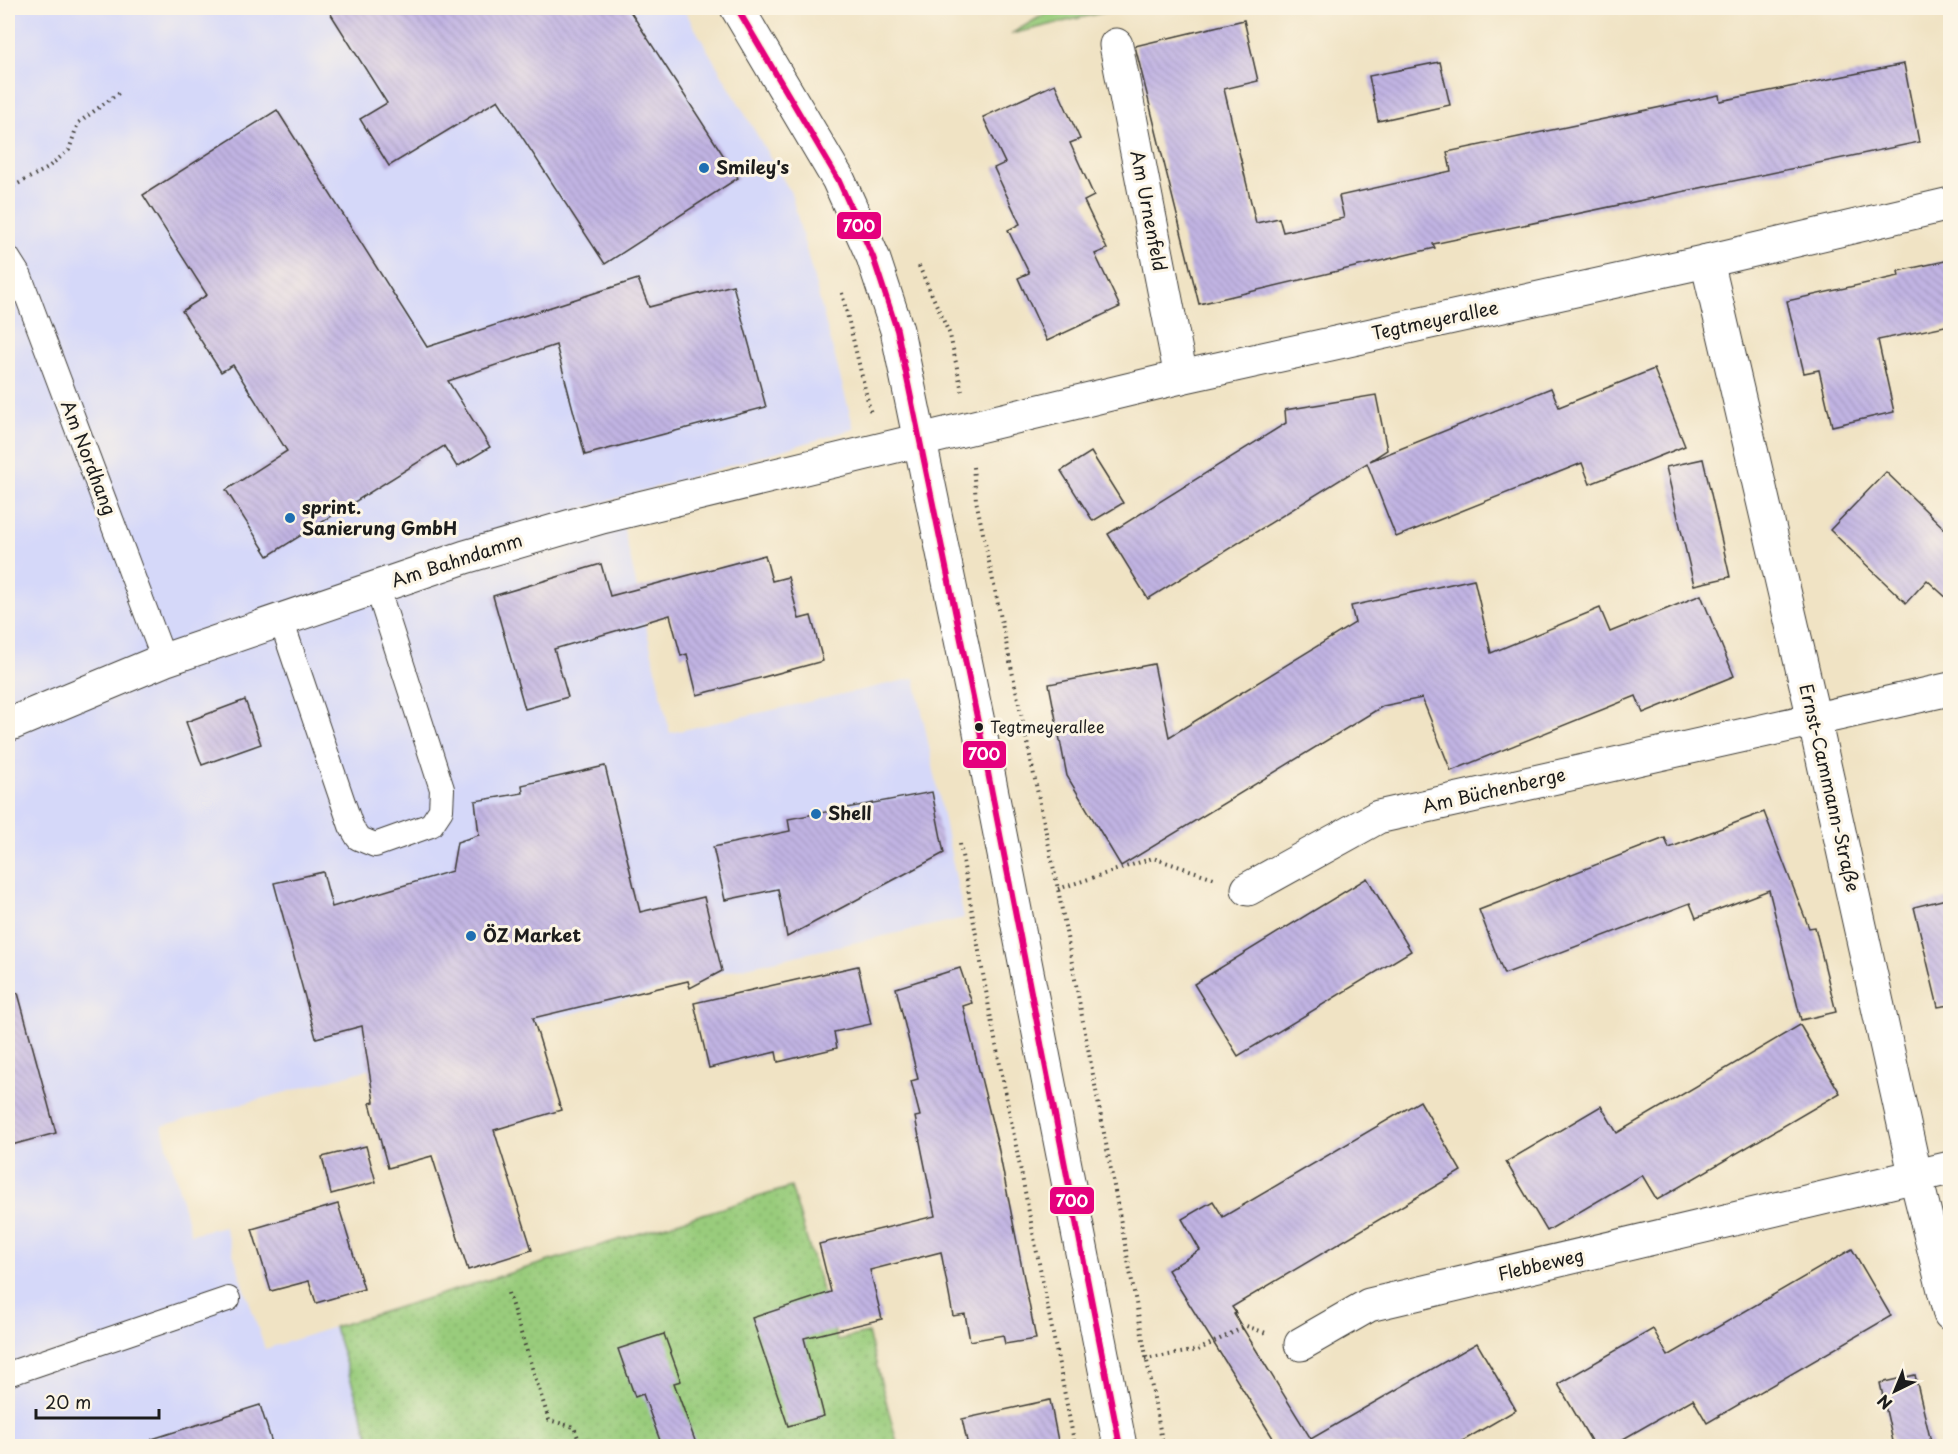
<svg xmlns="http://www.w3.org/2000/svg" width="1958" height="1454" viewBox="0 0 1958 1454" font-family="'Playpen Sans',sans-serif">
<style>
.built{fill:#d5d8f9}
.grass{fill:#99cc7c;stroke:#5a744c;stroke-width:1.5}
.park{fill:url(#park-dots);stroke:#5a744c;stroke-width:1.5}
.building{fill:url(#building-back-hatch)}
.lines{fill:none;stroke-linecap:round;stroke-linejoin:round}
.lane-casing{stroke:#3c3a35;stroke-width:26}
.street-casing{stroke:#3c3a35;stroke-width:35}
.primary-casing{stroke:#3c3a35;stroke-width:35}
.path{stroke:#3c3a35;stroke-width:4;stroke-dasharray:1.5 4.5;stroke-linecap:butt}
.lane{stroke:#fff;stroke-width:24}
.street{stroke:#fff;stroke-width:33}
.primary{stroke:#fff;stroke-width:33}
.bus-1-casing{stroke:#fcf5e5;stroke-width:10}
.bus-1{stroke:#e5007d;stroke-width:6}
.poi-dot{fill:#1f6fb2;stroke:#fcf5e5;stroke-width:2}
.bus-dot{fill:#1c1c1c;stroke:#fcf5e5;stroke-width:2}
.labels{text-anchor:middle;stroke-width:6;stroke-linejoin:round;paint-order:stroke}
.bus-label{font-size:16px;fill:#1c1c1c;stroke:#fcf5e5;text-anchor:start}
.poi-label{font-size:18px;font-weight:bold;fill:#1c1c1c;stroke:#fcf5e5;text-anchor:start}
.street-label{font-size:18px;fill:#1c1c1c;stroke:#fcf5e5}
.line-badge{stroke:#fcf5e5;stroke-width:2}
.badge-label{font-size:16px;text-anchor:middle;font-weight:bold;fill:#fff}
</style>
<defs>
<pattern id="park-dots" width="8" height="8" patternUnits="userSpaceOnUse" patternTransform="scale(1.5)"><rect width="8" height="8" fill="#99cc7c"/><path d="M2 2h.1M6 6h.1" fill="none" stroke="#83af6b" stroke-width="1.8" stroke-linecap="round"/></pattern>
<pattern id="building-back-hatch" width="6" height="6" patternUnits="userSpaceOnUse" patternTransform="scale(1.5)"><rect width="6" height="6" fill="#c1b4e3"/><path d="M-1 5l2 2M0 0l6 6M5-1l2 2" fill="none" stroke="#a59ac2"/></pattern>
</defs>
<rect width="100%" height="100%" fill="#fcf5e5"/>
<filter id="ink" filterUnits="userSpaceOnUse"><feTurbulence type="fractalNoise" baseFrequency=".0167" numOctaves="2"/><feDisplacementMap in="SourceGraphic" scale="12" xChannelSelector="R" yChannelSelector="G"/><feConvolveMatrix kernelMatrix="1 2 1 2 8 2 1 2 1" color-interpolation-filters="sRGB"/></filter>
<filter id="wash" filterUnits="userSpaceOnUse"><feTurbulence type="fractalNoise" baseFrequency=".008" numOctaves="4" result="noise"/><feDisplacementMap in="SourceGraphic" scale="24" xChannelSelector="R" yChannelSelector="G"/><feGaussianBlur stdDeviation="1.35" result="paint"/><feColorMatrix in="noise" values="0 0 0 0 0 0 0 0 0 0 0 0 0 0 0 0 0 1.4 0 .05"/><feComposite in="paint" operator="in"/></filter>
<g filter="url(#wash)">
<rect width="100%" height="100%" fill="#f0e3c4"/>
<!-- built -->
<polygon class="built" points="8,8 683,8 791,193 854,429 537,522 620,513 670,733 915,678 964,918 724,972 162,1126 191,1234 224,1226 265,1349 334,1327 372,1446 8,1446"/>
<!-- grass -->
<polygon class="grass" points="1055,8 1122,8 1011,34"/>
<!-- park -->
<polygon class="park" points="791,1187 837,1340 868,1333 898,1446 372,1446 334,1327"/>
<g id="blocks">
<!-- building -->
<g class="building">
<polygon points="327,8 628,8 738,178 605,264 498,100 389,166 360,119 387,103"/>
<polygon points="1244,20 1258,81 1224,89 1256,223 1279,218 1283,232 1344,218 1339,196 1451,171 1447,152 1719,95 1720,101 1904,64 1919,142 1433,244 1435,248 1199,304 1135,46"/>
<polygon points="1440,62 1450,105 1378,121 1369,76"/>
<polygon points="1055,84 1080,139 1070,143 1094,196 1084,201 1107,249 1095,254 1120,307 1047,341 1018,278 1029,273 1008,230 1020,224 994,168 1005,163 983,117"/>
<polygon points="277,110 427,347 638,279 649,307 733,285 766,407 585,455 556,345 448,381 490,447 457,467 444,446 268,556 226,490 287,451 233,365 221,372 182,311 207,295 143,195"/>
<polygon points="1950,260 1950,325 1878,340 1894,412 1832,426 1819,370 1804,373 1787,301 1899,276 1898,271"/>
<polygon points="1654,369 1685,446 1590,484 1582,463 1396,537 1367,463 1148,599 1108,534 1286,423 1285,410 1376,395 1387,450 1370,461 1551,388 1559,407"/>
<polygon points="1091,452 1123,503 1093,521 1061,471"/>
<polygon points="1703,459 1730,577 1694,585 1666,467"/>
<polygon points="1886,472 1950,534 1950,601 1927,580 1906,603 1830,530"/>
<polygon points="765,555 772,581 788,577 799,619 811,616 823,661 697,695 687,654 681,656 670,615 554,649 568,697 525,709 493,596 601,564 610,596"/>
<polygon points="1474,579 1491,653 1600,608 1610,632 1701,595 1734,676 1643,713 1636,696 1451,771 1422,698 1383,706 1121,866 1067,776 1049,684 1154,664 1169,737 1355,623 1351,606"/>
<polygon points="245,700 261,744 202,765 186,722"/>
<polygon points="605,766 640,912 704,897 722,971 690,988 688,981 533,1018 561,1110 494,1130 532,1250 468,1270 432,1156 388,1168 370,1103 374,1102 362,1026 316,1038 274,883 323,872 332,907 452,871 457,842 479,835 475,801 523,793 522,785"/>
<polygon points="932,792 944,853 787,937 778,889 725,900 713,847 790,831 788,819"/>
<polygon points="1764,812 1809,928 1815,927 1836,1012 1801,1020 1769,890 1696,918 1690,903 1504,974 1479,910 1665,838 1669,848"/>
<polygon points="1367,878 1411,951 1238,1056 1194,984"/>
<polygon points="1950,898 1950,1005 1938,1007 1914,907"/>
<polygon points="858,966 871,1024 834,1032 837,1048 778,1062 776,1052 709,1068 694,1003"/>
<polygon points="960,968 972,1003 963,1006 998,1146 1036,1339 1005,1344 1003,1335 970,1341 965,1314 953,1316 941,1252 870,1270 882,1319 804,1338 824,1416 788,1426 752,1318 831,1292 819,1244 935,1216 915,1117 920,1116 911,1081 918,1079 896,988"/>
<polygon points="18,993 56,1133 8,1146 8,994"/>
<polygon points="1800,1025 1840,1093 1657,1200 1642,1175 1547,1231 1506,1162 1601,1106 1617,1133"/>
<polygon points="1420,1101 1461,1171 1232,1307 1236,1313 1234,1314 1311,1439 1477,1343 1516,1410 1454,1446 1278,1446 1168,1270 1200,1250 1182,1219 1213,1201 1223,1217"/>
<polygon points="366,1146 376,1182 331,1194 322,1157"/>
<polygon points="338,1204 364,1289 316,1303 309,1281 271,1291 252,1229"/>
<polygon points="1852,1249 1891,1316 1707,1423 1693,1399 1611,1446 1594,1446 1558,1384 1653,1329 1668,1356"/>
<polygon points="664,1334 681,1381 674,1383 697,1446 662,1446 643,1394 635,1397 618,1349"/>
<polygon points="1915,1375 1932,1446 1894,1446 1880,1383"/>
<polygon points="1050,1400 1059,1446 968,1446 962,1419"/>
<polygon points="260,1405 273,1446 153,1446 152,1439"/>
</g>
</g>
</g>
<g filter="url(#ink)">
<use href="#blocks" fill-opacity="0" stroke="#3c3a35" stroke-width="1.5"/>
<g class="lines">
<!-- lane casing -->
<g class="lane-casing">
<g id="lane">
<polyline points="8,258 20,277 164,660"/>
<polyline points="281,620 351,826 358,838 375,845 431,825 441,810 442,789 377,587"/>
<polyline points="8,1374 228,1299"/>
</g>
</g>
<!-- street casing -->
<g class="street-casing">
<g id="street">
<polyline points="1116,45 1181,377"/>
<polyline points="1707,261 1814,719 1916,1178 1950,1314"/>
<polyline points="8,725 164,660 465,557 602,517 1181,377 1707,261 1950,204"/>
<polyline points="1248,889 1378,817 1950,689"/>
<polyline points="1301,1344 1369,1305 1950,1168"/>
</g>
</g>
<!-- primary casing -->
<g class="primary-casing">
<polyline id="primary" points="737,8 838,179 873,257 897,330 979,727 1120,1446"/>
</g>
<!-- path -->
<g class="path">
<polyline points="8,189 46,169 69,150 78,123 120,92"/>
<polyline points="919,266 950,335 962,391"/>
<polyline points="842,293 871,414"/>
<polyline points="973,467 976,500 1058,889 1163,1446"/>
<polyline points="960,844 991,1019 1075,1446"/>
<polyline points="1058,889 1153,858 1214,878"/>
<polyline points="508,1293 549,1420 574,1427 581,1446"/>
<polyline points="1145,1359 1198,1350 1246,1326 1266,1333"/>
</g>
<!-- lane -->
<use href="#lane" class="lane"/>
<!-- street -->
<use href="#street" class="street"/>
<!-- primary -->
<use href="#primary" class="primary"/>
<!-- bus-1 casing -->
<g class="bus-1-casing">
<polyline id="bus-1" points="737,8 838,179 873,257 897,330 979,727 1120,1446"/>
</g>
<!-- bus-1 -->
<use href="#bus-1" class="bus-1"/>
</g>
</g>
<!-- markers -->
<g class="poi-dot">
<circle cx="704" cy="168" r="6"/>
<circle cx="290" cy="518" r="6"/>
<circle cx="816" cy="814" r="6"/>
<circle cx="471" cy="936" r="6"/>
</g>
<circle class="bus-dot" cx="979" cy="727" r="5"/>
<g class="labels">
<!-- bus labels -->
<g class="bus-label">
<text x="990" y="733">Tegtmeyerallee</text>
</g>
<!-- poi labels -->
<g class="poi-label">
<text x="716" y="174">Smiley's</text>
<text x="302" y="514">sprint.<tspan x="302" dy="21">Sanierung GmbH</tspan></text>
<text x="828" y="820">Shell</text>
<text x="483" y="942">ÖZ Market</text>
</g>
<!-- street labels -->
<g class="street-label">
<text transform="translate(1148 211) rotate(79)" y="6">Am Urnenfeld</text>
<text transform="translate(1435 321) rotate(-12)" y="6">Tegtmeyerallee</text>
<text transform="translate(88 458) rotate(69)" y="6">Am Nordhang</text>
<text transform="translate(457 561) rotate(-18)" y="6">Am Bahndamm</text>
<text transform="translate(1829 788) rotate(77)" y="6">Ernst-Cammann-Straße</text>
<text transform="translate(1494 791) rotate(-13)" y="6">Am Büchenberge</text>
<text transform="translate(1541 1265) rotate(-13)" y="6">Flebbeweg</text>
</g>
</g>
<g class="line-badge">
<rect x="836" y="211" width="46" height="29" rx="6" fill="#e5007d"/>
<rect x="962" y="740" width="45" height="29" rx="6" fill="#e5007d"/>
<rect x="1049" y="1186" width="46" height="29" rx="6" fill="#e5007d"/>
</g>
<g class="badge-label">
<text x="859" y="232">700</text>
<text x="984" y="760">700</text>
<text x="1072" y="1207">700</text>
</g>
<!-- margin -->
<rect width="1958" height="1454" fill="none" stroke="#fcf5e5" stroke-width="30"/>
<!-- north arrow -->
<g transform="translate(1895 1391) rotate(223)" stroke="#fcf5e5" stroke-width="4.5" paint-order="stroke">
<path d="M0-4.5L10 22L0 15L-10 22Z" fill="#1c1c1c"/>
<text y="-9" font-size="16" font-weight="bold" text-anchor="middle" fill="#1c1c1c">N</text>
</g>
<!-- scale -->
<path d="M36 1409v9h123v-9" fill="none" stroke="#1c1c1c" stroke-width="3"/>
<text x="45" y="1409" font-size="18" fill="#1c1c1c" stroke="#fcf5e5" stroke-width="4.5" paint-order="stroke">20 m</text>
</svg>
